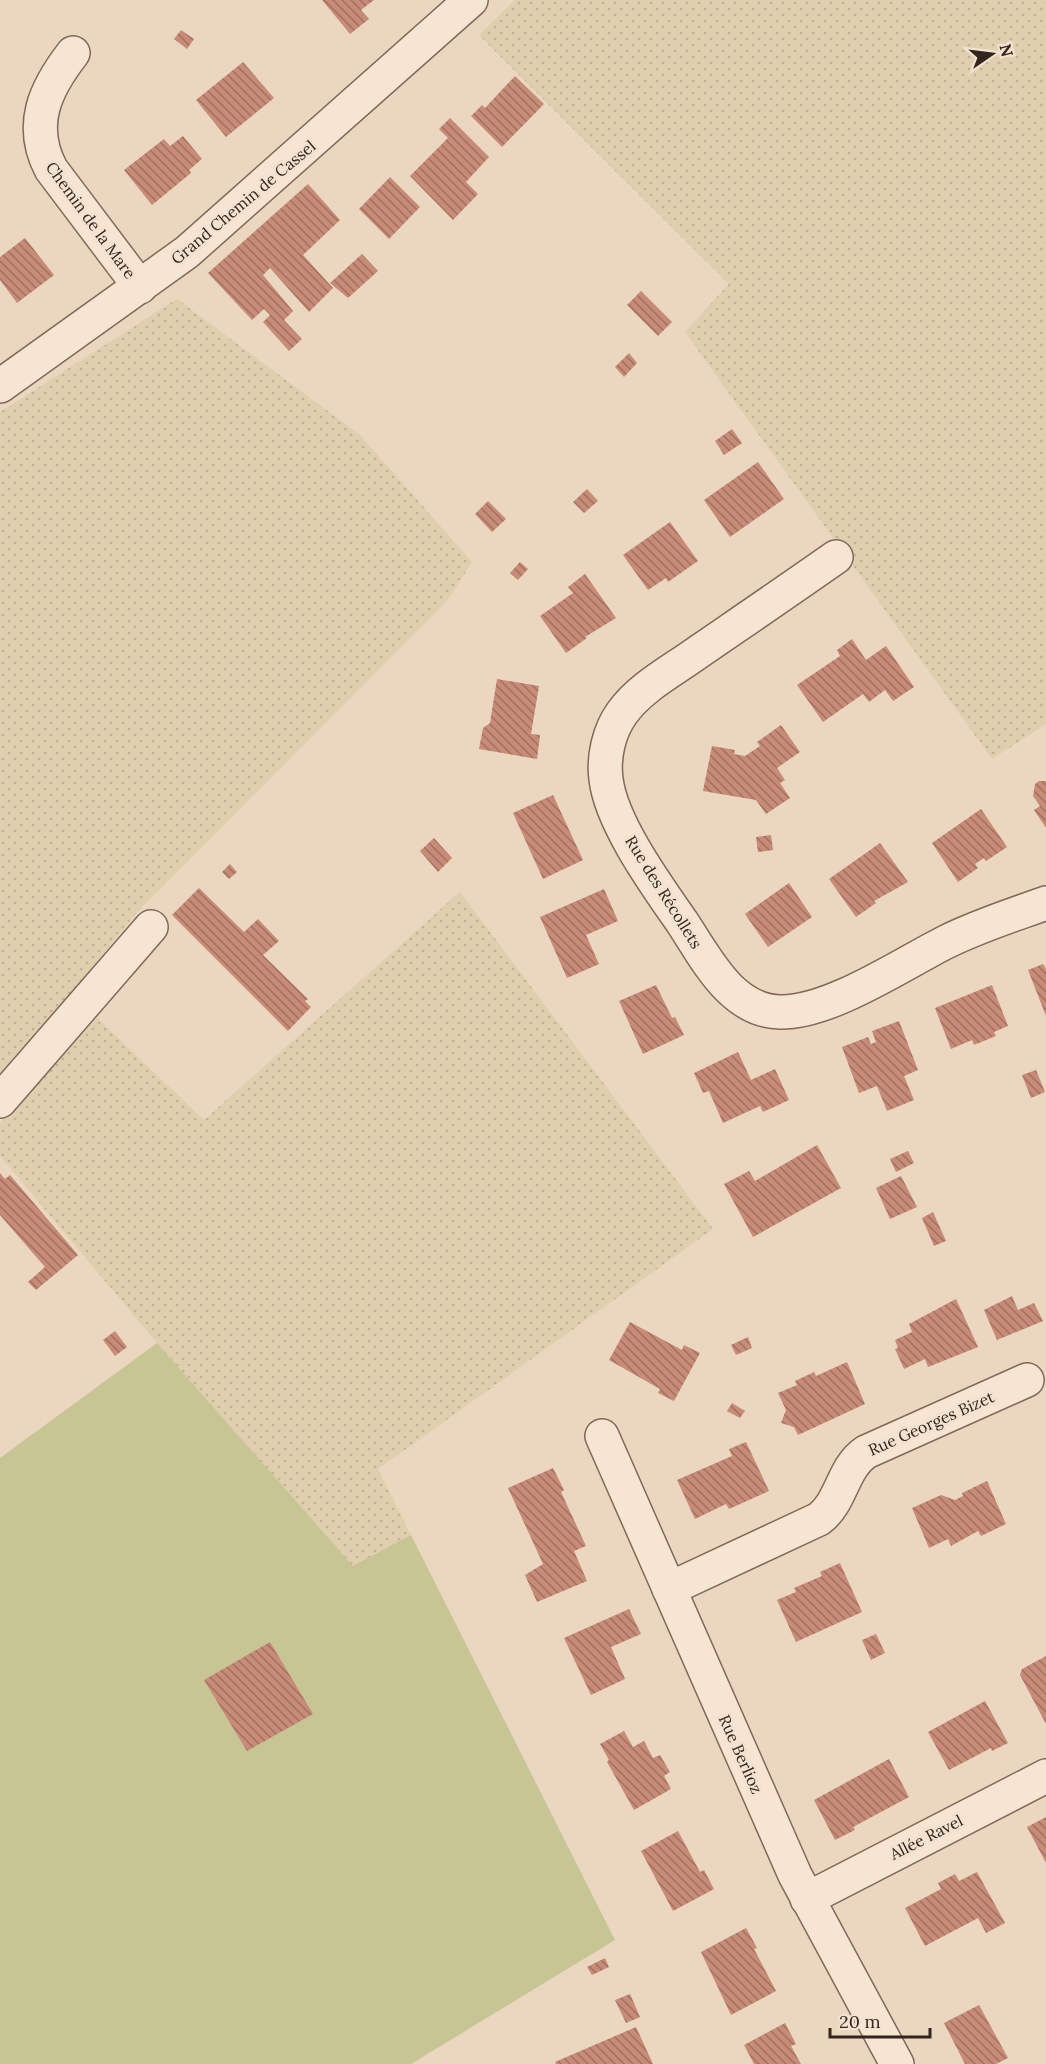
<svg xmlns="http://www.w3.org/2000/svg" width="1046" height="2064" viewBox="0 0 1046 2064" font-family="Lora,serif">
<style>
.farmland{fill:url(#farmland-dots)}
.green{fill:#c8c595}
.building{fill:url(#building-back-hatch)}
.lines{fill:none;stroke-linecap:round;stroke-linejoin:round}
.minor-casing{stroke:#826859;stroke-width:36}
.minor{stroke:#f6e5d2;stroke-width:33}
.labels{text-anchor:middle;stroke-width:6;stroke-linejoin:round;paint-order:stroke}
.street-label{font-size:16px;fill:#33241d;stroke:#f3e2cf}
</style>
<defs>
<pattern id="farmland-dots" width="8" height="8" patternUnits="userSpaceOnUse" patternTransform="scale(1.5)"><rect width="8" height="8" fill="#e0cfae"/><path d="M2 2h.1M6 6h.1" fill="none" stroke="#c1b295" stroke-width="1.8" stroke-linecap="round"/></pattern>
<pattern id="building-back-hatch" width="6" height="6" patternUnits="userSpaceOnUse" patternTransform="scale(1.5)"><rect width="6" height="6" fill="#c78b78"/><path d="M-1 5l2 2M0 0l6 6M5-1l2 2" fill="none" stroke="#a27162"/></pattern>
</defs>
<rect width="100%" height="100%" fill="#ebd6c0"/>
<!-- farmland -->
<g class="farmland">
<polygon points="515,0 1046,0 1046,724 992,759 685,332 729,284 479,35"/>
<polygon points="177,299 360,435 472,562 447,601 138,911 0,1080 0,412"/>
<polygon points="460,892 713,1229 378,1469 411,1535 353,1567 157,1343 0,1156 0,1123 97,1018 204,1120"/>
</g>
<!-- green -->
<polygon class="green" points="157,1343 353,1566 411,1535 615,1940 411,2064 0,2064 0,1458"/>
<!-- building -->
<g class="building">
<polygon points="322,0 374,0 361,10 369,19 350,34"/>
<polygon points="181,30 194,39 187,49 174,39"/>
<polygon points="243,62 274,98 226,137 196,100"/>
<polygon points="515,76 544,104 502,147 471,116 482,105 485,108"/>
<polygon points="450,118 489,157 466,182 478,194 453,220 410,176 448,138 439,129"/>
<polygon points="183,136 202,159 189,170 191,173 152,205 124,170 164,139 170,146"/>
<polygon points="390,177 420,207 389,239 359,209"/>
<polygon points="308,184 340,220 303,255 333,288 309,312 270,268 263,275 293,311 284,320 302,339 289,351 263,322 270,315 264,309 252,320 208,273"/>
<polygon points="25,238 54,275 17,303 0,280 0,257"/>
<polygon points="362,254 378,271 348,298 330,283"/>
<polygon points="641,291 672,322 658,336 627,305"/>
<polygon points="629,353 637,363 624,377 615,367"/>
<polygon points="732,429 742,443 724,455 715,441"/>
<polygon points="758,462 784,499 730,537 704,500"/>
<polygon points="587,489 598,501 584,513 573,502"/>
<polygon points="488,501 506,519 492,532 475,514"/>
<polygon points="670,522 698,561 668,582 666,578 648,590 623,555"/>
<polygon points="520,562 528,569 518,580 510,573"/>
<polygon points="585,574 616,618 585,637 587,638 566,653 540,616 573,593 568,587"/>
<polygon points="852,639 866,660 886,646 914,687 893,701 885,690 869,702 863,694 823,722 797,685 840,656 837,650"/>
<polygon points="497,679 539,686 531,734 540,735 537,759 479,749 483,728 490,723"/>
<polygon points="781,725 800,752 777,768 785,780 780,783 790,798 766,814 756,800 703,791 712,746 735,750 734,754 745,756 760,746 757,742"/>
<polygon points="1039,781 1046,781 1046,828 1034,810 1040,806 1033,796 1035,784"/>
<polygon points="553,795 583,860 543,879 513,813"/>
<polygon points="981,809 1007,847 986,861 984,858 975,864 978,868 958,882 932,843"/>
<polygon points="771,835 773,850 758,852 756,837"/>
<polygon points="434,838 452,858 438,872 420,851"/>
<polygon points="880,843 908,882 874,901 876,903 856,917 829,879"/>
<polygon points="230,864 237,872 229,879 222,872"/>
<polygon points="789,883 812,917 768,947 745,914"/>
<polygon points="199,888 244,932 258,919 279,941 263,955 308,999 305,1001 311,1007 288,1031 172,915"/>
<polygon points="604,889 618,921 586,935 599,964 567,978 540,917"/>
<polygon points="1043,964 1046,969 1046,1016 1028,970"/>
<polygon points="656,985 672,1018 675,1017 684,1035 643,1054 619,1001"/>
<polygon points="992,985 1008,1026 994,1032 996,1036 974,1045 972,1040 951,1049 935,1008"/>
<polygon points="899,1021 918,1070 904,1076 914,1100 887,1111 877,1086 859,1093 842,1047 868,1037 871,1044 876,1042 872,1031"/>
<polygon points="738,1052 751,1080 775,1069 789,1100 763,1112 760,1106 723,1123 709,1091 703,1093 694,1073"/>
<polygon points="1036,1070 1045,1092 1031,1098 1022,1075"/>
<polygon points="817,1145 841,1188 753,1237 724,1184 749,1171 755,1181"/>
<polygon points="908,1151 914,1163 896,1172 890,1159"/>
<polygon points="0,1173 5,1179 10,1175 78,1255 36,1290 28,1282 45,1267 0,1215"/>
<polygon points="901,1176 917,1207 890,1219 876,1188"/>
<polygon points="933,1212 946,1241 934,1246 922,1218"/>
<polygon points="1012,1296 1018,1310 1034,1303 1043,1321 997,1340 984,1310"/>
<polygon points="956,1299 978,1347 928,1367 925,1359 904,1369 895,1349 898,1348 895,1340 912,1332 909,1324"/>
<polygon points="630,1322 682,1350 684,1345 700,1353 674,1401 658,1393 660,1389 609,1360"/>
<polygon points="115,1331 127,1347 115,1356 103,1340"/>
<polygon points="748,1337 752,1348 736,1355 731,1345"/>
<polygon points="847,1362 865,1404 798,1435 794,1427 781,1423 786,1410 778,1393 797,1385 795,1381 814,1372 816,1376"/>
<polygon points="732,1403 745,1411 740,1418 727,1411"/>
<polygon points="746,1442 769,1491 729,1509 726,1504 695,1519 677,1480 732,1456 729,1449"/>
<polygon points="553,1468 564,1490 561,1492 586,1546 574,1551 587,1581 537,1602 525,1575 543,1564 508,1488"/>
<polygon points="987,1481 1006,1524 981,1536 978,1531 951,1546 948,1539 929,1548 912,1508 941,1495 955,1500 963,1496 962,1493"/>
<polygon points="840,1563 862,1612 796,1642 777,1600 796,1592 794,1588 822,1576 820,1572"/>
<polygon points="629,1609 641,1634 611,1647 625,1679 591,1695 564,1638"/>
<polygon points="876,1634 885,1653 871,1660 862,1640"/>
<polygon points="270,1642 313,1714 247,1751 204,1680"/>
<polygon points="1046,1656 1046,1724 1020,1675 1022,1669"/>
<polygon points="985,1701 1008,1743 992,1751 991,1748 949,1770 928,1732"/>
<polygon points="624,1731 633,1747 644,1741 653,1758 660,1755 670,1772 664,1776 671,1789 634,1810 607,1762 609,1760 600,1744"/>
<polygon points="889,1759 909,1797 853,1827 855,1830 835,1840 814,1800"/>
<polygon points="1046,1817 1046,1863 1027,1827"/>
<polygon points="678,1831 700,1872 704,1870 714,1889 673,1911 641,1851"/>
<polygon points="977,1872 1005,1923 986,1933 978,1918 925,1946 905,1908 941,1889 938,1883 955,1874 959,1881"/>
<polygon points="746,1928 757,1948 754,1949 776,1991 731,2015 701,1952"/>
<polygon points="605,1958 609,1967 592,1975 587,1967"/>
<polygon points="630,1994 640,2017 626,2023 615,2000"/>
<polygon points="979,2005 1008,2058 996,2064 965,2064 944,2023"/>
<polygon points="785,2023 796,2044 791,2046 801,2064 754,2064 744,2045"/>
<polygon points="636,2027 653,2064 556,2064 555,2062"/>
</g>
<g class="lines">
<!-- minor casing -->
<g class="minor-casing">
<g id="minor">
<path d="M73,53C45,89 28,125 51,169L140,287"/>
<polyline points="0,386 187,252 471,0"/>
<path d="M836,557C789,590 742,622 694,655C670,672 640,688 622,713C609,731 603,757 606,779C611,823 657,886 682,922C706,958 731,1011 780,1012C830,1013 902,964 946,942C978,926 1013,915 1046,903"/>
<polyline points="0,1101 151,927"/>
<polyline points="602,1436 795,1875 897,2064"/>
<path d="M669,1589L819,1519C842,1502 842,1468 866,1452L1027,1380"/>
<polyline points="807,1899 1046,1776"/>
</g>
</g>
<!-- minor -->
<use href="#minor" class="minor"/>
</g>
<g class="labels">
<!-- street labels -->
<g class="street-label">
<text transform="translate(243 202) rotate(-40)" y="6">Grand Chemin de Cassel</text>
<text transform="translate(91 220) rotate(54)" y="6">Chemin de la Mare</text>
<text transform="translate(664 892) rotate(58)" y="6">Rue des Récollets</text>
<text transform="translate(931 1423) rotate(-24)" y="6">Rue Georges Bizet</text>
<text transform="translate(741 1754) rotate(66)" y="6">Rue Berlioz</text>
<text transform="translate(926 1837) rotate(-27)" y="6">Allée Ravel</text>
</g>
</g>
<!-- north arrow -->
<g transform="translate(992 54) rotate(76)" stroke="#f3e2cf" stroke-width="4.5" paint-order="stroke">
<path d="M0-4.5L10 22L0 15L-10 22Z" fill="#33241d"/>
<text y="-9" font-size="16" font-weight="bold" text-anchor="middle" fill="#33241d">N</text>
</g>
<!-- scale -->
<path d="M830 2028v9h100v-9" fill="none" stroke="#33241d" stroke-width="3"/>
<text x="839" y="2028" font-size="18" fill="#33241d" stroke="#f3e2cf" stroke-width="4.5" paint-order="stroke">20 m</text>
</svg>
